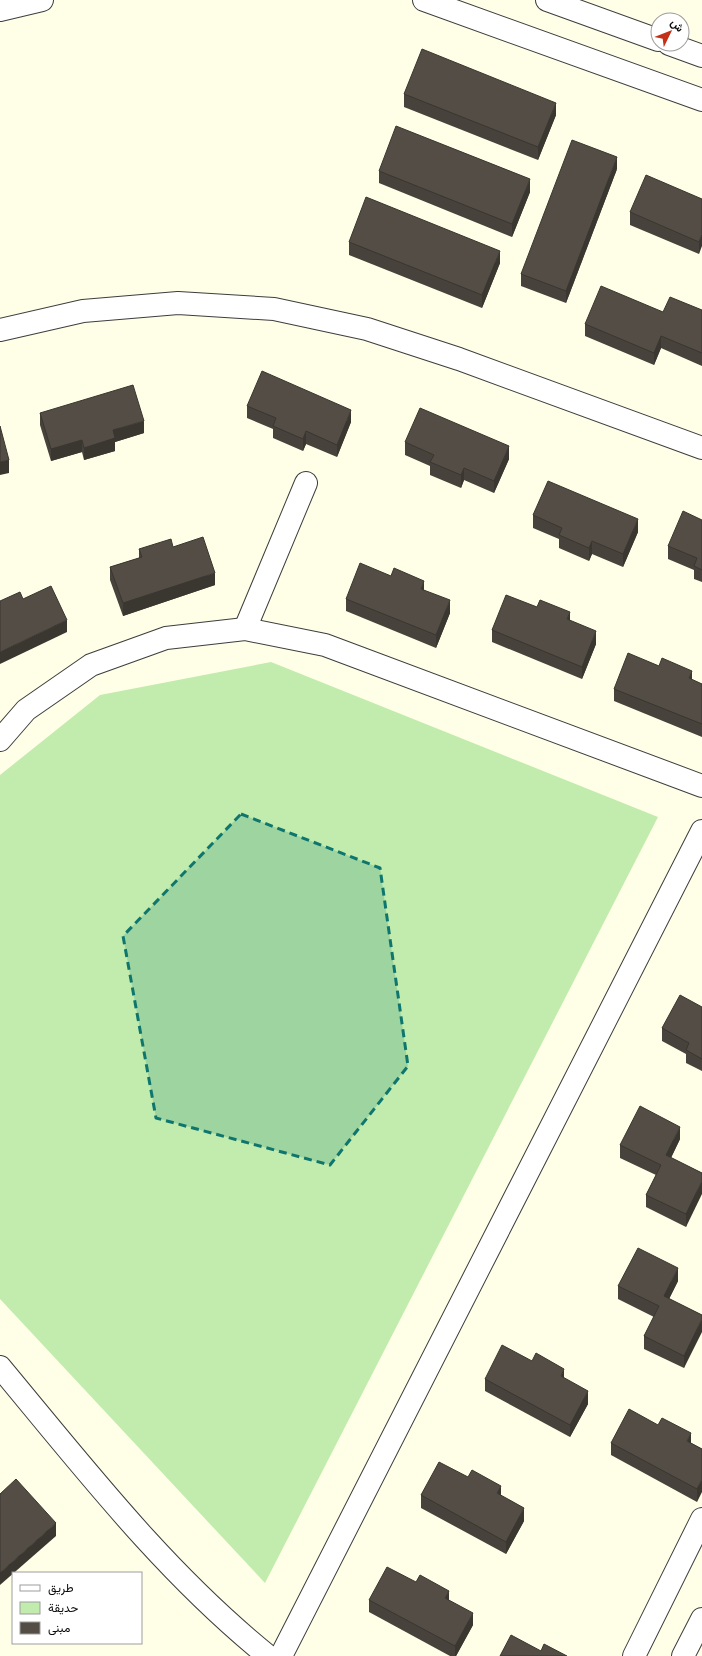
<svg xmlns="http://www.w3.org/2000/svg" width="702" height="1656" viewBox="0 0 702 1656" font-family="Bitter,Vazirmatn,serif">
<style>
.green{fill:#c2ecad}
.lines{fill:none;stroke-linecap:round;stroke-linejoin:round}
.minor-casing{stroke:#3d3d3d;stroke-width:24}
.tertiary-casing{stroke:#3d3d3d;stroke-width:24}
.minor{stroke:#fff;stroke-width:22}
.tertiary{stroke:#fff;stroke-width:22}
.wall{fill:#47423b}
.shaded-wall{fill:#3a3630}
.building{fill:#534d45;stroke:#3a3630}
.marked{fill:#0f766e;fill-opacity:0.2;stroke:#0f766e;stroke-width:3;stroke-dasharray:8 5;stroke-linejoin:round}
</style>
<rect width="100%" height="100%" fill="#ffffe7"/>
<!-- green -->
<polygon class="green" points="271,662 658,817 265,1583 0,1299 0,775 100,695"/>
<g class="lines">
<!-- minor casing -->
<g class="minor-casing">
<g id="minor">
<polyline points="0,330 83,311 178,303 274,309 367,329 459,359 702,448"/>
<polyline points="245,629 306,483"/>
<polyline points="0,740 26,710 91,665 166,638 245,629 325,645 702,786"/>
<path d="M0,1367C84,1468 165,1573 268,1656"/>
<polyline points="281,1656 702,831"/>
</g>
</g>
<!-- tertiary casing -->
<g class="tertiary-casing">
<g id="tertiary">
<polyline points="424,0 702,100"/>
<polyline points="547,0 658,40"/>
<polyline points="0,10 42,0"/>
<polyline points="669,44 702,56"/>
<polyline points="634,1656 702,1519"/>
<polyline points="683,1656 702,1619"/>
</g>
</g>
<!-- minor -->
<use href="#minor" class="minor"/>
<!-- tertiary -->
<use href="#tertiary" class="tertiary"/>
</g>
<!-- wall -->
<g class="wall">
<polygon points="404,94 556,115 538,160 404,107"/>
<polygon points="617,169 566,303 521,286 521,274"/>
<polygon points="379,171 530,192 512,237 379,183"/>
<polygon points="702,199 699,254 630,225 630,212"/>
<polygon points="349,242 500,263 482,308 349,255"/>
<polygon points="702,310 702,366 661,348 654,365 585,336 585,324 663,312"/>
<polygon points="247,406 351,422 337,457 306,444 303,451 273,438 273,429 247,418"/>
<polygon points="40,413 144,433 115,442 115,451 84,460 82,452 51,461 40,425"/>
<polygon points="405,442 509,459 494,493 464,480 461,488 430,475 430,466 405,455"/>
<polygon points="533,515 638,532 623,567 592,554 589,561 559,548 559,539 533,528"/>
<polygon points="702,520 702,582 694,579 694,570 668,559 668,546"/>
<polygon points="173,547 215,585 123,616 110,580 110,567 139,558 139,549"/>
<polygon points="424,590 450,613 436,648 346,611 346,599"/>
<polygon points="570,621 596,644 582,679 492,642 492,630"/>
<polygon points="692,680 702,684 702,737 614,701 614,689"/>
<polygon points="702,1007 702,1071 686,1063 686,1054 662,1041 662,1028"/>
<polygon points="680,1139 671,1158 702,1173 686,1227 646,1207 646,1195 656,1175 620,1158 620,1145"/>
<polygon points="678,1281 669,1299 702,1315 684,1368 644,1349 644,1336 654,1317 618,1299 618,1286"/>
<polygon points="532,1361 564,1378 588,1404 570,1437 485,1391 485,1379"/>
<polygon points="611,1443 691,1443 702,1449 697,1502 611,1455"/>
<polygon points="421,1495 501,1495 524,1521 506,1554 421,1508"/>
<polygon points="369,1600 449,1600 473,1625 456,1656 450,1656 369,1612"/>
</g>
<!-- shaded-wall -->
<g class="shaded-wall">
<polygon points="556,103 556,115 538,160 538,147"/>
<polygon points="617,157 617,169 566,303 566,291"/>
<polygon points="530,179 530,192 512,237 512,224"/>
<polygon points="702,234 702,246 699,254 699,242"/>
<polygon points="500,251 500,263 482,308 482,295"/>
<polygon points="661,336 661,348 654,365 654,353"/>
<polygon points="351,410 351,422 337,457 337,445"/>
<polygon points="144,421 144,433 115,442 115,451 84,460 84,448 113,430"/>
<polygon points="306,431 306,444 303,451 303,439"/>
<polygon points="82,440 82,452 51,461 51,449"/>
<polygon points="509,446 509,459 494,493 494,481"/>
<polygon points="9,460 9,473 0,475 0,462"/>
<polygon points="464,468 464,480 461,488 461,475"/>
<polygon points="638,519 638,532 623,567 623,554"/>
<polygon points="592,541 592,554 589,561 589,548"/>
<polygon points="215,573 215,585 123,616 123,603"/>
<polygon points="424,581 424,593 421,589"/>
<polygon points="450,600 450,613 436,648 436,635"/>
<polygon points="570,612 570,625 567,619"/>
<polygon points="67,620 67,632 0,664 0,652"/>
<polygon points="596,631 596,644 582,679 582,667"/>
<polygon points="692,671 692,683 689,678"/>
<polygon points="680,1127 680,1139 666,1168 666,1155"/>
<polygon points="702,1181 702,1194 686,1227 686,1214"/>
<polygon points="678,1268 678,1281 664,1309 664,1296"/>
<polygon points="702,1319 702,1332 684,1368 684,1356"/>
<polygon points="564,1369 564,1382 561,1376"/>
<polygon points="588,1391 588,1404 570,1437 570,1425"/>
<polygon points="691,1433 691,1446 687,1441"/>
<polygon points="702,1479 702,1492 697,1502 697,1489"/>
<polygon points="501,1486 501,1499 497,1493"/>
<polygon points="524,1508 524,1521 506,1554 506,1542"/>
<polygon points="56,1523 56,1536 0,1585 0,1573"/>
<polygon points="449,1591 449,1603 445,1598"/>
<polygon points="473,1613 473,1625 456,1656 455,1656 455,1646"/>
</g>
<!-- building -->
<g class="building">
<polygon points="422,49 556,103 538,147 404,94"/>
<polygon points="396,126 530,179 512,224 379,171"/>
<polygon points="572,140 617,157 566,291 521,274"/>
<polygon points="646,175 702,199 702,234 699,242 630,212"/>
<polygon points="366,197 500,251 482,295 349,242"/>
<polygon points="601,286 663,312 670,297 702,310 702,353 661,336 654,353 585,324"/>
<polygon points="262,371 351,410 337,445 306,431 303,439 273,426 276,418 247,406"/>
<polygon points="133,385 144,421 113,430 115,438 84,448 82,440 51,449 40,413"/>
<polygon points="420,408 509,446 494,481 464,468 461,475 430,462 434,455 405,442"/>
<polygon points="0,426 9,460 0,462"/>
<polygon points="548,481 638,519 623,554 592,541 589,548 559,535 562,528 533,515"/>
<polygon points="683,511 702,520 702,570 694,566 697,558 668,546"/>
<polygon points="203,537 215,573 123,603 110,567 142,557 139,549 171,539 173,547"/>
<polygon points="360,563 391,576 394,568 424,581 421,589 450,600 436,635 346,599"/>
<polygon points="51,586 67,620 0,652 0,601 20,592 23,599"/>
<polygon points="506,595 537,607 540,600 570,612 567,619 596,631 582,667 492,630"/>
<polygon points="628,653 659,666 662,658 692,671 689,678 702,684 702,724 614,689"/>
<polygon points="680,995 702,1007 702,1059 686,1050 689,1043 662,1028"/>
<polygon points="640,1106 680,1127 666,1155 702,1173 702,1181 686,1214 646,1195 661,1165 620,1145"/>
<polygon points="638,1248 678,1268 664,1296 702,1315 702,1319 684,1356 644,1336 659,1306 618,1286"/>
<polygon points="502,1345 532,1361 536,1353 564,1369 561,1376 588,1391 570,1425 485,1379"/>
<polygon points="629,1409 658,1425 662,1418 691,1433 687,1441 702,1449 702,1479 697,1489 611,1443"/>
<polygon points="439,1462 468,1477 472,1470 501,1486 497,1493 524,1508 506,1542 421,1495"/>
<polygon points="16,1479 56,1523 0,1573 0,1494"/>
<polygon points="387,1567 416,1582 420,1575 449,1591 445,1598 473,1613 455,1646 369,1600"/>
<polygon points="511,1635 541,1651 544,1644 567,1656 500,1656"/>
</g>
<!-- marked area -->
<path class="marked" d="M241,814L380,868L408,1066L330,1165L156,1118L123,936Z"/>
<!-- legend -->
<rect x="12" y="1572" width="130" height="72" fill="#ffffff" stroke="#9d9d9d"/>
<rect x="20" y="1585" width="20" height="6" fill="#ffffff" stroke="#9d9d9d"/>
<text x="48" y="1592" font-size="12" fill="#0a0a0a">طريق</text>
<rect x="20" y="1602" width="20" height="12" fill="#c2ecad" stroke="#9d9d9d"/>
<text x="48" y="1612" font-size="12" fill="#0a0a0a">حديقة</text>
<rect x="20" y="1622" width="20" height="12" fill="#534d45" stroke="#9d9d9d"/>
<text x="48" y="1632" font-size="12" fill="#0a0a0a">مبنى</text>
<!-- north arrow -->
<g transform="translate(670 32) rotate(47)"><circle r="19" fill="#ffffff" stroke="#9d9d9d"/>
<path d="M0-3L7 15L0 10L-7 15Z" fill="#c43117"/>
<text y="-6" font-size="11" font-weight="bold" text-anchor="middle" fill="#0a0a0a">ش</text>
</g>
</svg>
